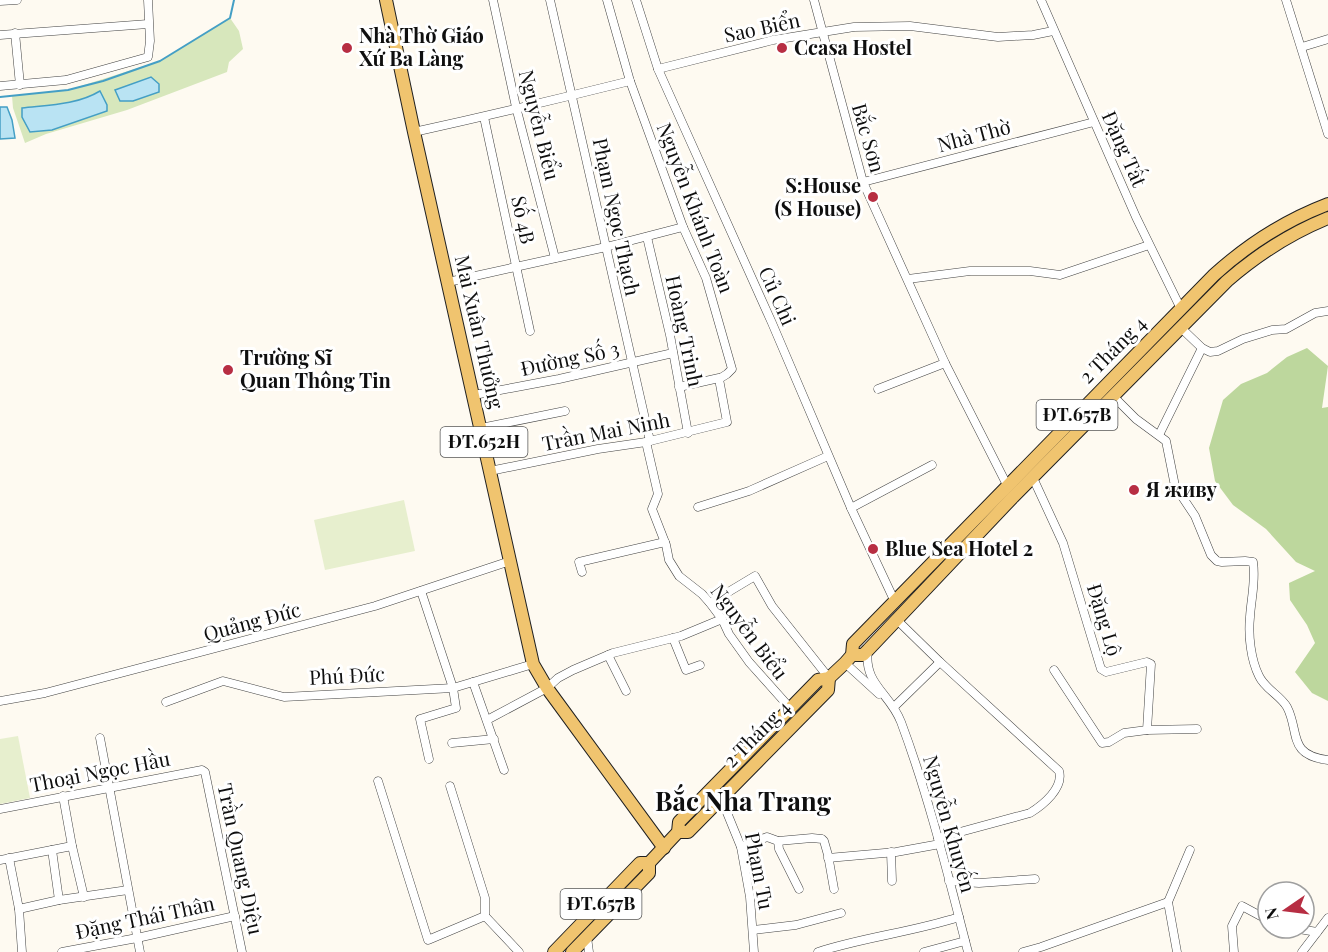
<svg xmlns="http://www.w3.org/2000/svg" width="1328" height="952" viewBox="0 0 1328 952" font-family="'Playfair Display',serif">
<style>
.green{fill:#d7e7bc;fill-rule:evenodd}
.forest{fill:#bdd79d}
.pitch{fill:#e7efce}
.water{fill:#b9e3f3;stroke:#449fc5;stroke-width:1.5}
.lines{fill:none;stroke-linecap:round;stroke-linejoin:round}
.stream{stroke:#449fc5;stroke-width:2}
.minor-casing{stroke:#424242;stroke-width:9}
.primary-casing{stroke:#202020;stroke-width:14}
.minor{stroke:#fff;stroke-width:8}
.primary{stroke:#f0c46f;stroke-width:12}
.poi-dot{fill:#b72e43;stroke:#fff;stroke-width:2}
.labels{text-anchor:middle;stroke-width:6;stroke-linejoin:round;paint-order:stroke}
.shield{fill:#fff;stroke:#575757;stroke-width:1.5}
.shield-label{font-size:18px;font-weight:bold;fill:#0f0f0f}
.street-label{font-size:20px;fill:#0f0f0f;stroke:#fff}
.poi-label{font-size:20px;font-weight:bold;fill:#0f0f0f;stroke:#fff;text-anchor:start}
.district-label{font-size:26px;font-weight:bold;fill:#0f0f0f;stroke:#fff}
</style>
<rect width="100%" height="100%" fill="#fefaf1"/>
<!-- green -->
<path class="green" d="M230,18L239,31L243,49L229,62L227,72L127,110L46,134L25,143L13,108L12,96L68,90L160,61ZM100,91L107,105V111L52,129L22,117V108C48,105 77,105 100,91Z"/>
<!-- forest -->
<polygon class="forest" points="1307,348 1328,366 1322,408 1328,407 1328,701 1312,693 1295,672 1315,643 1307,625 1290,600 1289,583 1315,571 1296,562 1266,529 1233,505 1215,481 1209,448 1223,400 1241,384 1267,373 1287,357"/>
<!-- pitch -->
<g class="pitch">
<polygon points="404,500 415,551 325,570 314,520"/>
<polygon points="18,736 30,798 0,804 0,739"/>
</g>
<!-- water -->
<g class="water">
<polygon points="151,77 159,84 159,92 133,101 120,101 115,90"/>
<path d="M100,91L107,105V111L52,130L30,132L22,117V108C48,105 77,105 100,91Z"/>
<polygon points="0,107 7,107 12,120 15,138 0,139"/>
</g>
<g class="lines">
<!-- stream -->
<polyline class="stream" points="0,97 68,90 103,81 160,61 230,18 234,0"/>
<!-- minor casing -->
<g class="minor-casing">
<g id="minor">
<polyline points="493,0 516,107 555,258"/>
<polyline points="550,0 650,441"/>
<polyline points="636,0 658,69 772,323 851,508 895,602"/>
<polyline points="814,0 863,182 945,363 1007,485"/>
<polyline points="1041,0 1136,217 1181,309"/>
<polyline points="1286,0 1328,134"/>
<polyline points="0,1 17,0"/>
<polyline points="15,33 20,85"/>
<polyline points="0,35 148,24"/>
<polyline points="1302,47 1328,39"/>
<polyline points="658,69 773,40 854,27 910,26 998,37 1033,35 1053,31"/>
<polyline points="0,86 66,80 148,57 150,41 148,0"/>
<polyline points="484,117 530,331"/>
<path d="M414,132C486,116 558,99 630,81"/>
<polyline points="863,182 1094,122"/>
<polyline points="647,237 670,335 688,433"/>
<polyline points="908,279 970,271 1030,271 1060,275 1149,245"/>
<polyline points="448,282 606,247 683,227"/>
<polyline points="1181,328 1202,348 1210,352 1218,351 1243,339 1272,330 1286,329 1315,313 1328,311"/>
<polyline points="679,387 719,378"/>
<polyline points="878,389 945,363"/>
<polyline points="474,395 559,379 673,353"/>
<path d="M1113,396L1136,419L1166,441L1175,486L1195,516L1211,555L1217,561L1222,562L1245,561L1253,562C1256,581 1251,599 1250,617C1248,636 1251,660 1259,676C1265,689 1280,695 1287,707C1300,732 1287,755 1328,760"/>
<polyline points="481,428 565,411"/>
<polyline points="1159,435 1202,348"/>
<polyline points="646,442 658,494 652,509 666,545 669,560 679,576 702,594 710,603 722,619 729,634 749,662 791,709"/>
<polyline points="490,471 598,449 646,442 727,422 719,379 727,374 732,369 706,278 683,227 630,81 607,0"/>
<polyline points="1033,478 1063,543 1101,669 1106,672 1147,662 1151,664 1147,730 1124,733 1109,742 1102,743 1054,670"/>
<polyline points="698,507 749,491 828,456"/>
<polyline points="851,508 932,465"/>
<polyline points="582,572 579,562 665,542"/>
<polyline points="421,591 453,688 456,708 420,719 429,759"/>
<polyline points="710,603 755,576 772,606 829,678"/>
<polyline points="897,620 940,662"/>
<polyline points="673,638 686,670 700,665"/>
<path d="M868,650C863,684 890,693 901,722C929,797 948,875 968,952"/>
<polyline points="608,655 626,691"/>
<polyline points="845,663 879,694"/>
<polyline points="473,682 504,770"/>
<polyline points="0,701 45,693 375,606 510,561"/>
<polyline points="166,702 223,681 284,697 453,688 533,664"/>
<path d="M894,707L940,662L1059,771C1064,788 1043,805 1030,813L938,838"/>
<polyline points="487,720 547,688 558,678 573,670 613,653 681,636 722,619"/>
<polyline points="1147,730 1197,729"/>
<polyline points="100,738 140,952"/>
<polyline points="452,743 494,739"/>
<polyline points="378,781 428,940 485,916 519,952"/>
<polyline points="450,786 485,898 485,916"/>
<polyline points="63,796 72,846 84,897"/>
<polyline points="721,798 741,847 750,897 754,952"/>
<polyline points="0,809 202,770 205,772 242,952"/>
<polyline points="778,841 779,849 799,889"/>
<polyline points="741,847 767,837 778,841 812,838 822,839 824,841 828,855 834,889"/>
<polyline points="52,850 59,900"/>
<polyline points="891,852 892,881"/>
<polyline points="9,858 19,909 22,952"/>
<polyline points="828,858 896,852 940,844"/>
<polyline points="0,860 72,846"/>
<polyline points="949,881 979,883 1035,879"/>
<polyline points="1168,902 1190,850"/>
<polyline points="19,909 59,900 128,890"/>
<polyline points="1293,928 1317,932"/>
<polyline points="753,930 796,925 841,913"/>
<polyline points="587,937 589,952"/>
<polyline points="62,952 137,938 235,916"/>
<path d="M818,952C864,937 913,932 959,917"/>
<polyline points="924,952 965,941"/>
<polyline points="1023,952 1041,947 1168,902 1177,952"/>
<polyline points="1234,952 1232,926 1242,906 1268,920"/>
<polyline points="1302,952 1328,918"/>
</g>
</g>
<!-- primary casing -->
<g class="primary-casing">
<g id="primary">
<polyline points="386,0 414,132 533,664 547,688 664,848"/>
<path d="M852,655H863L868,650L1013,497L1227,281C1257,255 1291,233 1328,218"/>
<polyline points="678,832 688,832 828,690 829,678"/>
<polyline points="554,952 640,863 649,863"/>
<path d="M572,952L649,873V863L678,832L679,822L818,680L829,678L845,663L852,655L853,644L1214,275C1247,245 1286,220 1328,204"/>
</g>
</g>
<!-- minor -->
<use href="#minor" class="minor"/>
<!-- primary -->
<use href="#primary" class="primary"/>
</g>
<!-- markers -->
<g class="poi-dot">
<circle cx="347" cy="48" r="6"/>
<circle cx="782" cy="48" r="6"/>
<circle cx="873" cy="197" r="6"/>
<circle cx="228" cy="370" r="6"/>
<circle cx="1134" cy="490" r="6"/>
<circle cx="873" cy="549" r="6"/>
</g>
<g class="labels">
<!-- shield labels -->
<g class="shield">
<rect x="1036.5" y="400" width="81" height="30" rx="4.5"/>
<rect x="440.5" y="427" width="87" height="30" rx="4.5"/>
<rect x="560.5" y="889" width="81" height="30" rx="4.5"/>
</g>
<g class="shield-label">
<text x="1077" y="421">ĐT.657B</text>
<text x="484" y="448">ĐT.652H</text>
<text x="601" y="910">ĐT.657B</text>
</g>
<!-- street labels -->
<g class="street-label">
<text transform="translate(762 28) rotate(-12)" y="7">Sao Biển</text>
<text transform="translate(539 125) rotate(76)" y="7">Nguyễn Biểu</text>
<text transform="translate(974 136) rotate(-15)" y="7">Nhà Thờ</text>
<text transform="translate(868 138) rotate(74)" y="7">Bắc Sơn</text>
<text transform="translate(1124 149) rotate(66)" y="7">Đặng Tất</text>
<text transform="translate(695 208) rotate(69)" y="7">Nguyễn Khánh Toàn</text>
<text transform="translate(616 217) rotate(78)" y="7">Phạm Ngọc Thạch</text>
<text transform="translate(523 220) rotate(78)" y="7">Số 4B</text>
<text transform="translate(777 296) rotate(66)" y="7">Củ Chi</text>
<text transform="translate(684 331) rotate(78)" y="7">Hoàng Trinh</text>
<text transform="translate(479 332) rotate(77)" y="7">Mai Xuân Thưởng</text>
<text transform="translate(1113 350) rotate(-45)" y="7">2 Tháng 4</text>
<text transform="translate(570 359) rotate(-12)" y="7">Đường Số 3</text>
<text transform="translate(606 432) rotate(-11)" y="7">Trần Mai Ninh</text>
<text transform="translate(1104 620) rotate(73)" y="7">Đặng Lộ</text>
<text transform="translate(252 622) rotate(-15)" y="7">Quảng Đức</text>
<text transform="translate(749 632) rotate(53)" y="7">Nguyễn Biểu</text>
<text transform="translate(347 676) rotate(-3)" y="7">Phú Đức</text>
<text transform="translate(757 734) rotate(-45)" y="7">2 Tháng 4</text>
<text transform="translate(100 772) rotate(-11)" y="7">Thoại Ngọc Hầu</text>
<text transform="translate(949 824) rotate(74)" y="7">Nguyễn Khuyến</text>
<text transform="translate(240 859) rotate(78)" y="7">Trần Quang Diệu</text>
<text transform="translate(759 871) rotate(79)" y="7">Phạm Tu</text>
<text transform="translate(145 918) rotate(-12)" y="7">Đặng Thái Thân</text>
</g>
<!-- poi labels -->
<g class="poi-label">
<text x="359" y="43">Nhà Thờ Giáo<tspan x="359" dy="23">Xứ Ba Làng</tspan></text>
<text x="794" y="55">Ccasa Hostel</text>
<text x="861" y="193" text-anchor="end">S:House<tspan x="861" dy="23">(S House)</tspan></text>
<text x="240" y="365">Trường Sĩ<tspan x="240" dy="23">Quan Thông Tin</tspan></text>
<text x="1146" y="497">Я живу</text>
<text x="885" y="556">Blue Sea Hotel 2</text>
</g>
<!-- district labels -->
<g class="district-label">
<text x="743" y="811">Bắc Nha Trang</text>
</g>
</g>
<!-- north arrow -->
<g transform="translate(1286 910) rotate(256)"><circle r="28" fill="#ffffff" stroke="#9f9f9f" stroke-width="1.5"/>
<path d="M0-4.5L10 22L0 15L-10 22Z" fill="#b72e43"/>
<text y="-9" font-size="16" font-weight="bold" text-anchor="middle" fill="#0f0f0f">N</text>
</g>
</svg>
